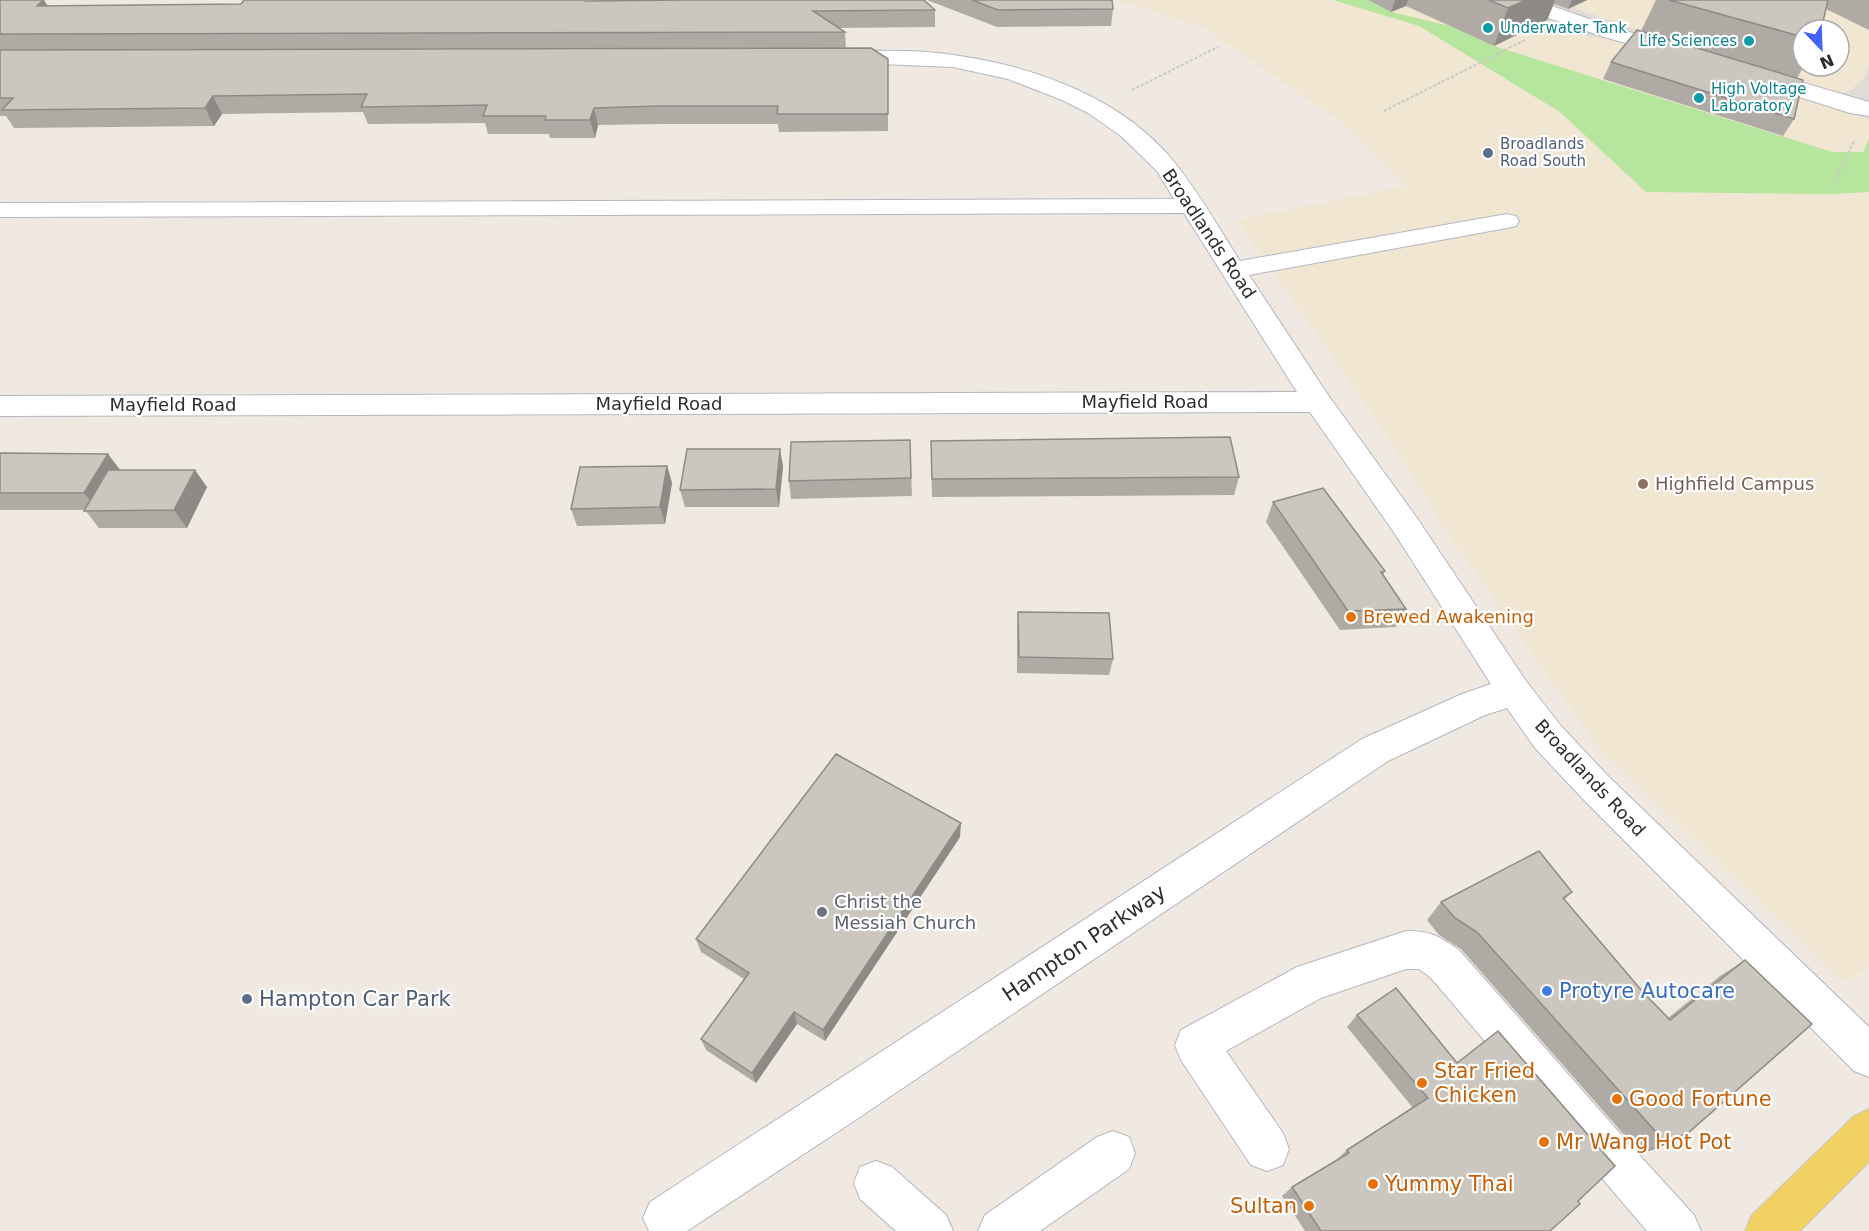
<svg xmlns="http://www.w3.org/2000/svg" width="1869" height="1231" viewBox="0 0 1869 1231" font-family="'DejaVu Sans',sans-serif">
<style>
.education{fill:#f0e6d1;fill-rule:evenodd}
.green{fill:#b6e59e}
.plaza{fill:#dfdcd8}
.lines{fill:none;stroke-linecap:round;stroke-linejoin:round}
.minor-casing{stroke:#b4b7c1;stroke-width:2}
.major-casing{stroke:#c9c9c9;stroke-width:2}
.path{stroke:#c9c9c9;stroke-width:2;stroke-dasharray:3 2;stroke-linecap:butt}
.minor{fill:#fff;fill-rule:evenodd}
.major{fill:#f2d163;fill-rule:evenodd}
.wall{fill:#afaba4}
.shaded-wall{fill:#8e8b86}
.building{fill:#cbc7bf;stroke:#8e8b86;stroke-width:1.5}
.culture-dot{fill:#0f9aa8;stroke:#fff;stroke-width:2}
.service-dot{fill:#5c6f8a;stroke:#fff;stroke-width:2}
.education-dot{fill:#8d6e63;stroke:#fff;stroke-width:2}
.food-dot{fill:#e8710a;stroke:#fff;stroke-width:2}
.worship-dot{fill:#6b7280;stroke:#fff;stroke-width:2}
.shop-dot{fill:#3f7fe0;stroke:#fff;stroke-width:2}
.labels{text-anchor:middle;stroke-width:4.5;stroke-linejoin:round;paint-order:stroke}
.far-culture-label{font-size:15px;fill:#0d838f;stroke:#fff;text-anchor:start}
.far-service-label{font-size:15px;fill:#4e5e75;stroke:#fff;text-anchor:start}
.street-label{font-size:18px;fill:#2e2e2e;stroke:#fff}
.education-label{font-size:18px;fill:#785e54;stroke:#fff;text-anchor:start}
.food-label{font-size:18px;fill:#c56008;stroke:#fff;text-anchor:start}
.worship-label{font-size:18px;fill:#5b616d;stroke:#fff;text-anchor:start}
.near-street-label{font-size:21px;fill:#2e2e2e;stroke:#fff}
.near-shop-label{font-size:21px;fill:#366cbe;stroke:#fff;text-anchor:start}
.near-service-label{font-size:21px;fill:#4e5e75;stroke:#fff;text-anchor:start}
.near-food-label{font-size:21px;fill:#c56008;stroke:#fff;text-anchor:start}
</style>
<rect width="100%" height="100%" fill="#efe9e1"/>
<!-- education -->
<path class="education" d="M1117,0H1869V966L1845,983L1600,750L1444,528L1390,440L1237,220L1407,186L1337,119L1202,27ZM1803,30H1839V66H1803Z"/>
<!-- green -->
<polygon class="green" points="1333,0 1368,0 1391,12 1450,26 1494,46 1832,152 1863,152 1869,139 1869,192 1833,194 1646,192 1560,112 1419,26"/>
<!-- plaza -->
<polygon class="plaza" points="1476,0 1550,0 1752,69 1838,94 1850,91 1863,79 1869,67 1869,119 1609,39 1536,29"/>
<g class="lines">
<!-- minor casing -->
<g class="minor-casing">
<g id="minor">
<polygon points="1505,0 1535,0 1618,29 1680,46 1684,50 1680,54 1673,56 1604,37 1508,4"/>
<path d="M839,51C877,51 916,49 953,55C1034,66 1123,98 1175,163C1200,194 1218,227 1240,261L1507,214L1516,216L1519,221L1516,226L1507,228L1249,275L1328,395L1417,518L1526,681L1561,726L1608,776L1869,1027V1077L1854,1071L1582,798L1535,748L1507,708L1485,715L1388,761L848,1125L687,1231H649L643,1218L650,1202L1362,739L1462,694L1491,684L1395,534L1310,412L0,416V396L1297,392L1184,213L0,217V203L1174,199L1157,171L1121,136L1088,113L1062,100L1008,79L953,67L831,62L828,57L831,52Z"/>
<polygon points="1757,69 1869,102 1869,116 1850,113 1749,81 1746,76 1749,71"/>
<path d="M1406,931C1431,931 1439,936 1459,950L1631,1146L1694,1215L1701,1231H1647L1431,978L1419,969H1406L1321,998L1226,1051L1283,1133L1289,1149L1283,1165L1267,1171L1251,1165L1181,1060L1175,1045L1181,1030L1297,967Z"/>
<polygon points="1113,1131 1129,1137 1135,1153 1129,1169 1040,1231 978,1231 985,1215 1097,1137"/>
<polygon points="876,1161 892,1167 946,1215 953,1231 896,1231 860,1199 854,1183 860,1167"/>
</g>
</g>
<!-- major casing -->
<g class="major-casing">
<polygon id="major" points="1869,1109 1869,1162 1800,1231 1745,1231 1752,1215 1854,1116"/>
</g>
<!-- path -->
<g class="path">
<polyline points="1132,90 1218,47"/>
<polyline points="1384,111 1527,39"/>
<polyline points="1833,185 1854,141"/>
</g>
<!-- minor -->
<use href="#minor" class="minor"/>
<!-- major -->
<use href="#major" class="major"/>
</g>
<!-- wall -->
<g class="wall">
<polygon points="0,0 48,6 587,1 935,10 935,27 839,28 845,32 846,48 888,77 888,131 779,132 778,124 662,124 598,125 595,138 550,138 549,134 488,134 485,123 368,124 363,112 222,114 214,126 14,128 6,116 0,116"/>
<polygon points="927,0 1112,0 1113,9 1111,26 997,27"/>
<polygon points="1368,0 1587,0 1568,9 1554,4 1547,20 1494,46 1406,6 1391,12"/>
<polygon points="1656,0 1869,0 1869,30 1826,9 1803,30 1803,66 1804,66 1797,78 1794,119 1783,136 1603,79 1611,62 1641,31"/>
<polygon points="910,440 912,496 791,499 789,481"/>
<polygon points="931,441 1239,477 1234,495 932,497"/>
<polygon points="0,453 120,470 207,487 187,528 99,528 85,510 0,510"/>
<polygon points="667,466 672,483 665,524 577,526 571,509"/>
<polygon points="783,466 779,507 685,507 680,490"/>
<polygon points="1273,502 1385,571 1383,575 1406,609 1396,627 1340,630 1266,522"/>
<polygon points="1018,612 1113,659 1109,675 1017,673 1017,628"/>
<polygon points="960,837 825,1041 797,1024 756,1083 706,1050 701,1039 744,979 701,952 696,939"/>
<polygon points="1572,892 1564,900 1642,991 1668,1018 1720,976 1745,960 1664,1145 1641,1154 1461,949 1439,935 1427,920 1441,902"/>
<polygon points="1357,1015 1457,1063 1578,1201 1550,1231 1305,1231 1282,1196 1292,1187 1336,1160 1347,1150 1413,1108 1347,1027"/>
</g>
<!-- shaded-wall -->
<g class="shaded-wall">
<polygon points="43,0 44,0 54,16 37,6"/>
<polygon points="1395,0 1408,0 1406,6 1391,12"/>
<polygon points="1526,0 1555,0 1547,20 1494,46 1508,8"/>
<polygon points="1572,0 1587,0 1568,9"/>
<polygon points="213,96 222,114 214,126 205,108"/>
<polygon points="594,108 598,125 595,138 590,120"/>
<polygon points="780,449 783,466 779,507 776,489"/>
<polygon points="108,454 121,471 98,510 84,493"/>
<polygon points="667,466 672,483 665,524 660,507"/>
<polygon points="195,470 207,487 187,528 174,510"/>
<polygon points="961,823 960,837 825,1041 823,1030"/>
<polygon points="794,1012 797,1024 756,1083 752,1073"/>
<polygon points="1688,1133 1664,1145 1641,1154 1665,1142"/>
</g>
<!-- building -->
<g class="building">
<polygon points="0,0 43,0 37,6 241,4 244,0 585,0 585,1 688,0 924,0 935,10 813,11 845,32 0,34"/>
<polygon points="972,0 1112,0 1113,9 998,10"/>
<polygon points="1489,0 1526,0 1508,8"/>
<polygon points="1669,0 1828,0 1821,30 1803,30 1803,37"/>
<polygon points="1637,30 1803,80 1794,119 1611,62"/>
<polygon points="871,48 888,59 888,114 777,114 778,106 659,106 594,108 590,120 545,120 546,116 483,116 487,105 361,107 367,94 213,96 205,108 2,110 13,98 0,98 0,50"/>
<polygon points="1230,437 1239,477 932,479 931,441"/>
<polygon points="910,440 911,478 789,481 791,442"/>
<polygon points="687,449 780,449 776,489 680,490"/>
<polygon points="0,453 108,454 84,493 0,493"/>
<polygon points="667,466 660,507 571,509 580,467"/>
<polygon points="108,470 195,470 174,510 84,511"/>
<polygon points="1323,488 1385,571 1381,572 1406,609 1348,611 1273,502"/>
<polygon points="1018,612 1109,613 1113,659 1019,657"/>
<polygon points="836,754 961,823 823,1030 794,1012 752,1073 701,1039 749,973 696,939"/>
<polygon points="1539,851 1572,892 1563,898 1642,991 1670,1020 1745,960 1812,1024 1688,1133 1665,1142 1477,932 1455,918 1441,902"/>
<polygon points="1396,988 1457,1063 1498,1031 1615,1166 1578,1201 1580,1204 1550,1231 1321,1231 1292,1187 1349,1153 1347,1150 1428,1098 1357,1015"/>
</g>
<!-- markers -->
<g class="culture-dot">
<circle cx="1488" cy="28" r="6"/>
<circle cx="1749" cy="41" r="6"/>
<circle cx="1699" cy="98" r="6"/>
</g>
<g class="service-dot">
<circle cx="1488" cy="153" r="6"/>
<circle cx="247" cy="999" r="6"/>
</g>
<circle class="education-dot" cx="1643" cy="484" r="6"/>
<g class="food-dot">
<circle cx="1351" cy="617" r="6"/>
<circle cx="1422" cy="1083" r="6"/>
<circle cx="1617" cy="1099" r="6"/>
<circle cx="1544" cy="1142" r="6"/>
<circle cx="1373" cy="1184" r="6"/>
<circle cx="1309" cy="1206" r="6"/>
</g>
<circle class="worship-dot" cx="822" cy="912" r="6"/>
<circle class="shop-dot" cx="1547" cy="991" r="6"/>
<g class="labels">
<!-- far-culture labels -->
<g class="far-culture-label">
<text x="1500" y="33">Underwater Tank</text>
<text x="1737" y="46" text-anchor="end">Life Sciences</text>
<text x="1711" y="94">High Voltage<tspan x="1711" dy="17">Laboratory</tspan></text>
</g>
<!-- far-service labels -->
<g class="far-service-label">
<text x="1500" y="149">Broadlands<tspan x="1500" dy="17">Road South</tspan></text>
</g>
<!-- street labels -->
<g class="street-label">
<text transform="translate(1209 234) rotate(56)" y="6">Broadlands Road</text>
<text x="1145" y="408">Mayfield Road</text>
<text x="659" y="410">Mayfield Road</text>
<text x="173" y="411">Mayfield Road</text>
<text transform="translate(1590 778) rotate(47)" y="6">Broadlands Road</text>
</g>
<!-- education labels -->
<g class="education-label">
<text x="1655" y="490">Highfield Campus</text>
</g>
<!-- food labels -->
<g class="food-label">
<text x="1363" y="623">Brewed Awakening</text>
</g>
<!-- worship labels -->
<g class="worship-label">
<text x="834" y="908">Christ the<tspan x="834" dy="21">Messiah Church</tspan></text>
</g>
<!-- near-street labels -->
<g class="near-street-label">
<text transform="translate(1084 943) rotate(-34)" y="7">Hampton Parkway</text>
</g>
<!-- near-shop labels -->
<g class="near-shop-label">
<text x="1559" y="998">Protyre Autocare</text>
</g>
<!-- near-service labels -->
<g class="near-service-label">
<text x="259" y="1006">Hampton Car Park</text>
</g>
<!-- near-food labels -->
<g class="near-food-label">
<text x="1434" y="1078">Star Fried<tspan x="1434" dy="24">Chicken</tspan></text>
<text x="1629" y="1106">Good Fortune</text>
<text x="1556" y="1149">Mr Wang Hot Pot</text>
<text x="1385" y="1191">Yummy Thai</text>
<text x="1297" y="1213" text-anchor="end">Sultan</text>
</g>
</g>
<!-- north arrow -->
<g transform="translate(1821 48) rotate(157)"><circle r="28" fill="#ffffff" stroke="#ababab" stroke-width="1.5"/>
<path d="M0-4.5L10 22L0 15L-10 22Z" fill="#4264fb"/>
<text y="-9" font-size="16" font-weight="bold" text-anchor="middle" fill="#2e2e2e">N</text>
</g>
</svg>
